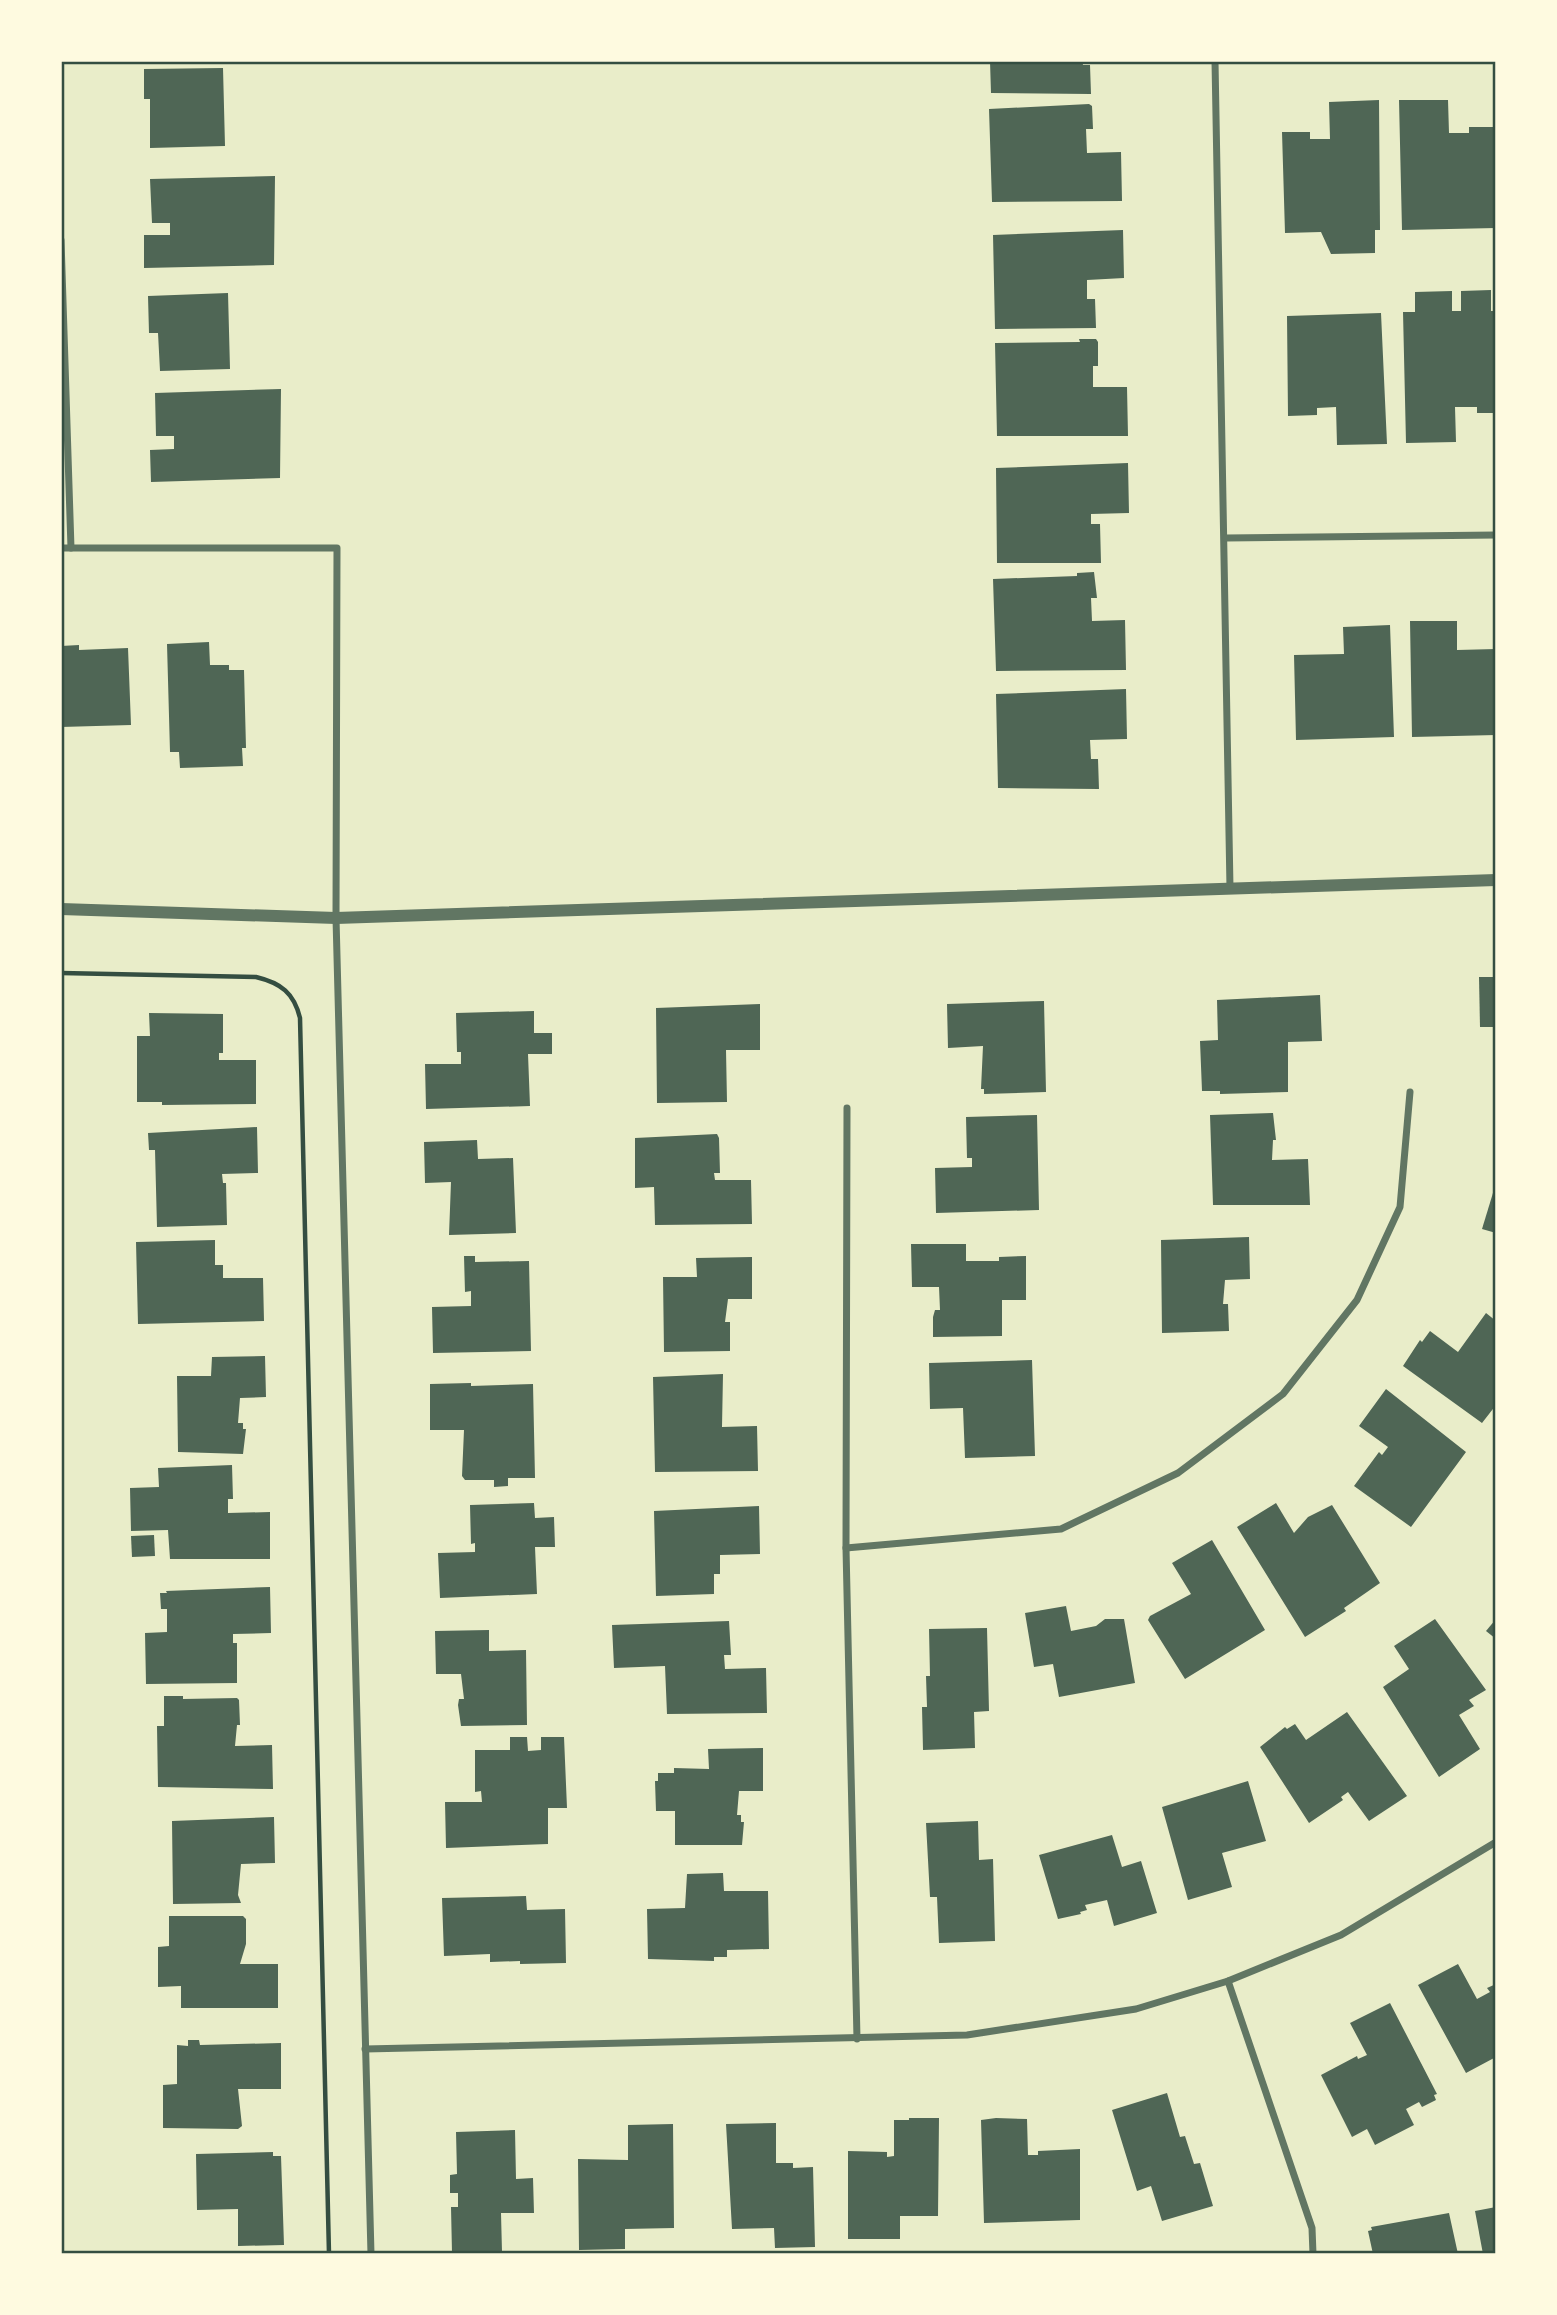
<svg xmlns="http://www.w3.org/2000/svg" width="1557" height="2315" viewBox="0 0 1557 2315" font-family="'Archivo Narrow',sans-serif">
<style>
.building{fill:#4f6655}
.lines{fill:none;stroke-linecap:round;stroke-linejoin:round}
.path{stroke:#344e41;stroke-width:4.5}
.minor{stroke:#617663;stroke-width:7}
.tertiary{stroke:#617663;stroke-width:12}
.neatline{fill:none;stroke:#344e41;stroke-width:2.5}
</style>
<rect width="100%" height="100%" fill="#e9edc9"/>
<!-- building -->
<g class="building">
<polygon points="990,61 1082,61 1083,65 1090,65 1091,94 991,93"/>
<polygon points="223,68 225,146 150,148 150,99 144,99 144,69"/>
<polygon points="1379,100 1380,230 1375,230 1375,253 1331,254 1321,232 1285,233 1282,132 1310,132 1310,139 1330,139 1329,102"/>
<polygon points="1399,100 1448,100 1449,133 1469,133 1469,127 1495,127 1496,228 1402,230"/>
<polygon points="1089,104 1092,106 1093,129 1086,129 1087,153 1121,152 1122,201 992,202 989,109"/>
<polygon points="275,176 274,265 144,268 144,235 170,235 170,223 152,223 150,179"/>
<polygon points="1123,230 1124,278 1087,280 1087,299 1095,299 1096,328 995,329 993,235"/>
<polygon points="1491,290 1491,311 1496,311 1496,413 1477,413 1477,407 1455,407 1456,442 1406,443 1403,312 1415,312 1415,292 1452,291 1452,311 1461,311 1461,291"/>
<polygon points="228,293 230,369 160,371 158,333 149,333 148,296"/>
<polygon points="1381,313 1387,444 1337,445 1336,407 1317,408 1317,415 1288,416 1287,316"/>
<polygon points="1079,339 1096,339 1098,342 1098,366 1093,366 1093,387 1127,387 1128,436 997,436 995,343 1080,342"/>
<polygon points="281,389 280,478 151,482 150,450 174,449 174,436 156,436 155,393"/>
<polygon points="1128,463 1129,513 1091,514 1091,524 1100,524 1101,563 997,563 996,468"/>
<polygon points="1094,572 1097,598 1091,598 1092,621 1125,620 1126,670 996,671 993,579 1077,576 1077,573"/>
<polygon points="1410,621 1457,621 1457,650 1496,649 1496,735 1412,737"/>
<polygon points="1390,625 1394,737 1296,740 1294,655 1344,654 1343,627"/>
<polygon points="209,642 210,665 229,665 229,670 244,670 246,748 242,748 243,766 180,768 179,752 170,752 167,644"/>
<polygon points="79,645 79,650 128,648 131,725 61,727 61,646"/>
<polygon points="1126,689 1127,739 1090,740 1091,759 1098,759 1099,789 998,788 996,694"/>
<polygon points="1479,977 1496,977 1496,1027 1480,1027"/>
<polygon points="1320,995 1322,1041 1288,1042 1288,1092 1220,1094 1220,1091 1202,1091 1200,1041 1218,1040 1217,1000"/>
<polygon points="1044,1001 1046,1092 984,1094 984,1089 981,1089 983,1046 948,1048 947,1004"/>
<polygon points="760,1004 760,1050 726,1050 727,1102 657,1103 656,1008"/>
<polygon points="534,1011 534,1033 552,1033 552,1054 528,1054 530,1106 426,1109 425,1064 461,1064 461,1052 457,1052 456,1013"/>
<polygon points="149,1013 223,1014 223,1053 219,1053 219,1060 256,1060 256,1104 162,1105 162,1102 137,1102 137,1036 150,1036"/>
<polygon points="1273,1113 1276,1140 1273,1140 1272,1160 1308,1159 1310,1205 1213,1205 1210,1115"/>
<polygon points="1037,1115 1039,1210 936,1213 935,1168 972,1167 972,1158 967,1158 966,1117"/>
<polygon points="257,1127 258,1173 222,1174 223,1183 226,1183 227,1225 157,1227 155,1150 149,1150 148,1133"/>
<polygon points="717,1134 719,1138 720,1173 714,1173 715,1180 751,1180 752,1224 655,1225 654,1187 635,1188 635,1138"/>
<polygon points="477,1140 478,1159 513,1158 516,1233 449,1235 451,1182 425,1183 424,1142"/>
<polygon points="1496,1183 1496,1233 1482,1229"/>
<polygon points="1249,1237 1250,1279 1225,1280 1223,1304 1228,1304 1229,1331 1162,1333 1161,1240"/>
<polygon points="215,1240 215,1265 223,1265 223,1278 263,1278 264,1321 138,1324 136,1242"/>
<polygon points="911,1244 966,1244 966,1261 999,1261 999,1257 1026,1256 1026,1300 1002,1300 1002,1336 933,1337 933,1317 935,1310 940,1310 939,1287 912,1287"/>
<polygon points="464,1256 475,1256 475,1262 529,1261 531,1351 433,1353 432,1307 471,1306 471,1291 465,1292"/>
<polygon points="752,1257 752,1299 728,1299 725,1322 730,1322 730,1351 664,1352 663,1277 697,1277 696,1258"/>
<polygon points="1486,1313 1496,1321 1496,1405 1482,1423 1403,1366 1420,1340 1422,1342 1430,1331 1458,1352"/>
<polygon points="265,1356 266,1397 240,1398 238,1423 243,1423 243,1429 246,1429 243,1454 178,1452 177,1376 211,1376 212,1357"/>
<polygon points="1032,1360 1035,1456 965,1458 963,1408 930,1409 929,1363"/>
<polygon points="723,1374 722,1427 757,1426 758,1471 655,1472 653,1377"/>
<polygon points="471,1383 471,1386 533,1384 535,1478 508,1478 508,1486 494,1487 494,1480 465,1480 462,1476 464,1430 430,1430 430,1384"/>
<polygon points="1386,1389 1466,1452 1411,1527 1354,1486 1379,1452 1382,1455 1388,1447 1359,1426"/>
<polygon points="232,1465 233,1499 228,1499 228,1513 270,1512 270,1559 170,1559 168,1530 131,1531 130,1488 159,1487 158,1468"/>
<polygon points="534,1503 535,1518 554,1517 555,1547 535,1547 537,1594 440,1598 438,1553 475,1552 475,1543 471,1544 470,1505"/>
<polygon points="1276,1503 1294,1533 1308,1517 1332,1505 1380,1583 1344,1608 1346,1611 1305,1637 1237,1527"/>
<polygon points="759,1506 760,1554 720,1555 720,1574 714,1574 714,1594 656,1596 654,1511"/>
<polygon points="154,1535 155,1556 132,1557 131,1536"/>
<polygon points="1212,1540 1265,1630 1185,1679 1148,1620 1150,1616 1191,1594 1172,1563"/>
<polygon points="270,1587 271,1633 233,1634 233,1643 237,1643 237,1683 146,1684 145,1633 167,1632 167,1609 161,1609 160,1593 167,1593 166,1591"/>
<polygon points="1066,1606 1071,1631 1096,1626 1105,1619 1124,1619 1135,1683 1059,1697 1053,1664 1034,1667 1025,1613"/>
<polygon points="1435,1619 1486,1690 1469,1700 1474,1706 1459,1715 1480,1749 1439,1777 1383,1687 1409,1669 1394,1646"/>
<polygon points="1496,1619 1496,1639 1486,1631"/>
<polygon points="729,1621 731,1655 724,1655 725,1669 766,1668 767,1713 667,1714 665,1666 614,1668 612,1625"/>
<polygon points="987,1628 989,1711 974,1712 975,1748 923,1750 922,1707 927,1707 926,1676 930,1676 929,1629"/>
<polygon points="489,1630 489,1651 526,1650 527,1725 461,1726 458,1705 459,1699 464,1699 461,1674 436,1674 435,1631"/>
<polygon points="164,1696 183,1696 183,1699 237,1698 239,1700 240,1725 237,1725 235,1746 272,1745 273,1789 158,1787 157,1726 164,1726"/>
<polygon points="1347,1712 1407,1796 1369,1821 1348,1792 1341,1797 1343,1800 1309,1823 1260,1747 1285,1727 1287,1729 1295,1724 1306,1740"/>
<polygon points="510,1737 527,1737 528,1751 541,1750 541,1737 564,1737 567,1808 548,1808 548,1844 446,1848 445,1802 482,1802 481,1791 475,1792 475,1750 510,1750"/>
<polygon points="763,1748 763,1791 739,1791 737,1815 741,1815 741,1822 744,1822 742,1845 675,1845 675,1811 656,1811 655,1781 658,1781 658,1773 674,1773 674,1768 709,1769 708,1749"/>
<polygon points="1248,1781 1266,1841 1222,1853 1232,1887 1188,1900 1162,1807"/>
<polygon points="274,1817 275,1863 241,1864 238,1895 241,1903 173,1904 172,1821"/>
<polygon points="978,1821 979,1860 993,1859 995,1941 939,1943 937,1897 930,1897 926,1823"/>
<polygon points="1112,1835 1122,1867 1141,1861 1157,1913 1114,1926 1107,1900 1085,1905 1087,1910 1080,1912 1081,1914 1058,1919 1039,1855"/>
<polygon points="723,1873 724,1891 768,1891 769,1949 727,1950 727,1957 714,1957 714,1961 648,1959 647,1909 685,1908 687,1874"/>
<polygon points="526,1896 527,1910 565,1909 566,1963 520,1964 520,1961 490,1962 490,1954 444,1956 442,1898"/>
<polygon points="169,1916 243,1916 246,1919 246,1944 240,1964 278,1964 278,2008 181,2008 181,1986 158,1987 158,1947 169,1946"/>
<polygon points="1458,1964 1477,1999 1490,1992 1487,1988 1496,1984 1496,2062 1494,2058 1466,2073 1418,1985"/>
<polygon points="1390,2003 1437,2094 1434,2095 1436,2100 1422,2107 1419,2102 1406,2109 1414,2125 1375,2145 1367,2129 1352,2137 1321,2075 1357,2056 1358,2059 1367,2055 1350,2023"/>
<polygon points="188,2040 199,2040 200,2045 281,2043 281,2089 238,2089 242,2126 238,2129 163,2128 163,2085 177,2084 177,2045 188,2046"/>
<polygon points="1167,2093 1180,2137 1185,2136 1194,2164 1200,2163 1213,2206 1162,2221 1151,2186 1137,2191 1112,2110"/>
<polygon points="909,2118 939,2118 938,2216 900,2216 900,2239 848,2239 848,2151 887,2152 887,2157 894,2156 894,2120 909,2120"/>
<polygon points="996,2118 1027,2119 1028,2155 1038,2155 1038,2151 1080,2149 1080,2220 984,2223 981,2120"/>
<polygon points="776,2123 776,2163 793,2163 793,2168 813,2167 815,2247 775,2248 774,2228 732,2229 726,2124"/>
<polygon points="673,2124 674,2228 625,2229 625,2249 579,2250 578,2159 628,2160 628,2125"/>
<polygon points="515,2130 516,2179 533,2178 534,2213 501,2213 502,2252 452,2253 451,2207 458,2207 458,2193 450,2193 450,2175 457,2174 456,2132"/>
<polygon points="273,2152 273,2156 281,2156 284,2245 238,2246 238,2209 197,2210 196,2154"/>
<polygon points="1496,2207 1496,2254 1483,2254 1475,2211"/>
<polygon points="1449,2213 1458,2254 1373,2254 1368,2231 1372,2230 1371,2227"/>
</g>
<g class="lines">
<!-- path -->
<path class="path" d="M61,973L256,977C281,983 294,993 300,1018L329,2254"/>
<!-- minor -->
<g class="minor">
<polyline points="1215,61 1230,888"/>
<polyline points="61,240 71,548"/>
<polyline points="1226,538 1496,535"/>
<polyline points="61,548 337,548 336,918 371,2254"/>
<polyline points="847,1108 846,1548 857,2039"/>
<polyline points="846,1548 1061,1529 1178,1473 1283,1394 1357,1300 1400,1207 1410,1092"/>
<polyline points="1228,1981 1312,2228 1313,2254"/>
<polyline points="365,2049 967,2035 1136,2009 1228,1981 1341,1935 1496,1842"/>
</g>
<!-- tertiary -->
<polyline class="tertiary" points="61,909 336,918 1496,880"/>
</g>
<!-- border -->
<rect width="1557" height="2315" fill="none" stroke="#fefae0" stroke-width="126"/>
<rect x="63" y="63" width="1431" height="2189" class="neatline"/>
</svg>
